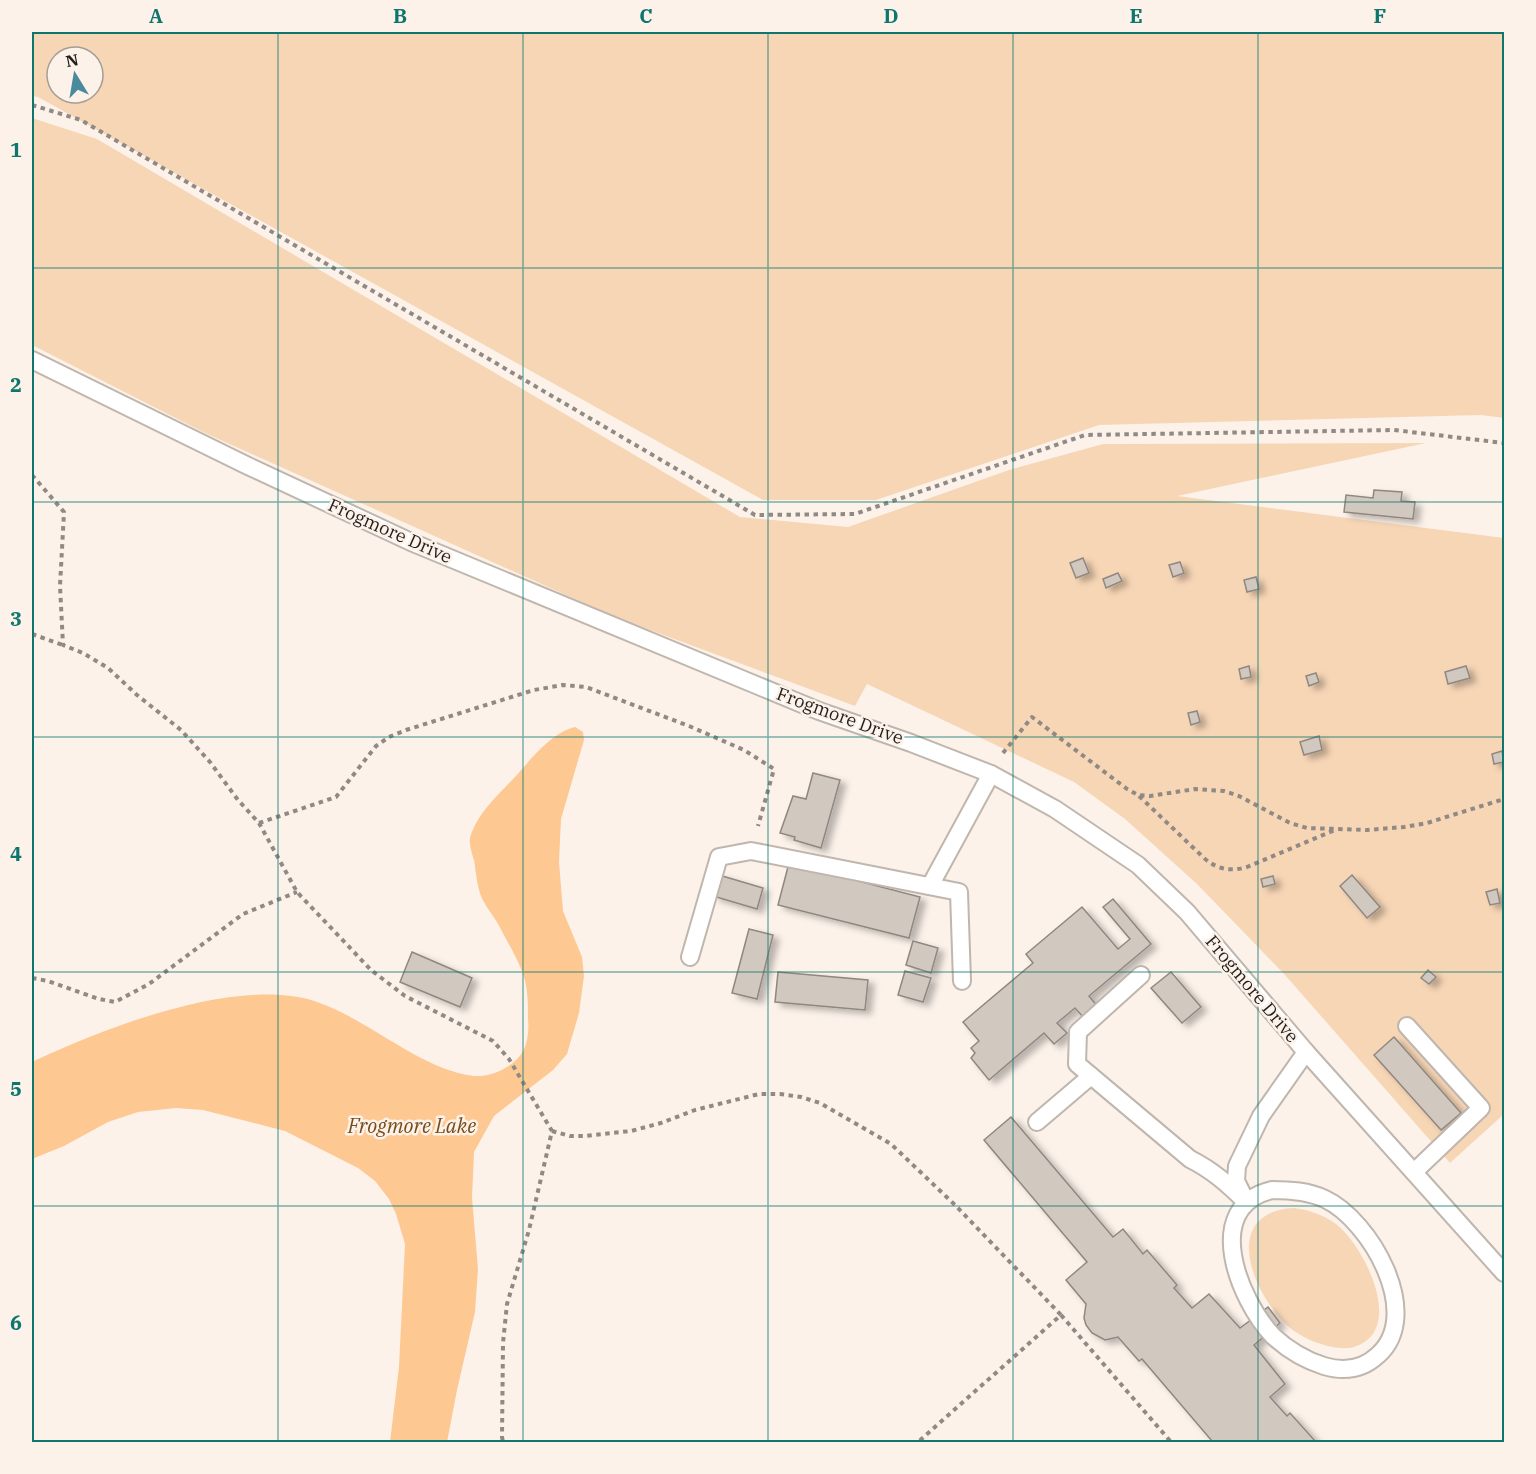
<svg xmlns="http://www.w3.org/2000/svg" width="1536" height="1474" viewBox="0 0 1536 1474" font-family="'IBM Plex Serif',serif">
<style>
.green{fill:#f7d6b6;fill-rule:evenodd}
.water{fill:#fec892}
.building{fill:#d1c8bf;stroke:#908780;stroke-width:1.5;filter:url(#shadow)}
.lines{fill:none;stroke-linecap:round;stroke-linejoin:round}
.service-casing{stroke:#bfb6ae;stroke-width:20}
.path{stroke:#908984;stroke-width:4;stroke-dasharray:4.5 4.5;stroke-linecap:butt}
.service{stroke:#fff;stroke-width:16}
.grid{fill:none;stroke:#0f766e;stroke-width:1.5;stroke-opacity:0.55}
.labels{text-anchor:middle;stroke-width:5;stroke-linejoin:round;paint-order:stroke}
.street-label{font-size:18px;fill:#211e1b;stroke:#fcf2ea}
.water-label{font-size:20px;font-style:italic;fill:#764b17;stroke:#fcf2ea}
.neatline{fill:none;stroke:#0f766e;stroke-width:2}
.grid-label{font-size:20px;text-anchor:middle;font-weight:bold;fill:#0f766e}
</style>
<defs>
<filter id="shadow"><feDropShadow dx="6" dy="4" stdDeviation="3" flood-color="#0004"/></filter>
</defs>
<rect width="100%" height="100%" fill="#fcf2ea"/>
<!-- green -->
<g class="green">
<path d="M32,32H1504V418L1481,415L1099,425L876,500H763L38,97L32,96ZM57,57H93V93H57Z"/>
<polygon points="32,118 97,139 740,517 848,527 1009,470 1103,444 1426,443 1177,496 1504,538 1504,1114 1450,1163 1285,975 1197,884 1125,819 1074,782 867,684 855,706 615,617 205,433 32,345"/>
<path d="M1294,1208C1309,1210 1324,1215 1336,1224C1364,1245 1407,1331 1354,1347C1348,1349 1339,1348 1332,1347C1318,1344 1306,1339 1294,1331C1255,1302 1216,1212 1294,1208Z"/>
</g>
<!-- water -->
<path class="water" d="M575,727L583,732L584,740L561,819L559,862L563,911L582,957L584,976L579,1013L567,1054L553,1070L494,1116L474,1152L472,1198L478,1269L475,1312L457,1390L447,1442H390L399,1367L405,1244L396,1214L389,1199L375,1181L358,1168L285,1131L203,1110L176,1108L138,1112L108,1122L64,1146L32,1159V1062C104,1028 239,975 317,1002C368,1019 421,1070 474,1076C490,1077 508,1069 519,1057C528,1047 529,1031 528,1018C528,1005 528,990 524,977C519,961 506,939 498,924C493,915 485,906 481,896C477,886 476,872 474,860C472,854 469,844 470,838C477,813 499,794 516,776C532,758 551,733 575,727Z"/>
<!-- building -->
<g class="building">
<polygon points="1374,490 1402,492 1401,501 1415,502 1413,519 1344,512 1346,495 1373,498"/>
<polygon points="1083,558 1089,573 1076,578 1070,563"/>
<polygon points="1180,562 1184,573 1173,577 1169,565"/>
<polygon points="1118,573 1122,581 1106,588 1103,579"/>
<polygon points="1256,577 1259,589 1247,592 1244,580"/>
<polygon points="1249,666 1251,677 1241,679 1239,669"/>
<polygon points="1466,666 1470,678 1448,684 1445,672"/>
<polygon points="1316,673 1319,682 1309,686 1306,676"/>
<polygon points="1197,711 1200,722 1191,725 1188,713"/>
<polygon points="1319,736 1322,750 1304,755 1300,742"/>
<polygon points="1502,751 1504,762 1494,764 1492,754"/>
<polygon points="813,773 840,780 821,848 794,840 795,837 780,833 793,796 806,799"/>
<polygon points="789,863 920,897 909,938 778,905"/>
<polygon points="719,875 763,888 757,909 713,896"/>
<polygon points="1352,875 1380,907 1367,918 1340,886"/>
<polygon points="1273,876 1275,884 1263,887 1261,879"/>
<polygon points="1497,889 1500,903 1490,905 1486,892"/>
<polygon points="1113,899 1151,944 1089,996 1098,1007 1084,1018 1075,1008 1057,1023 1067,1033 1054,1044 1044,1033 989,1080 971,1058 975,1053 971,1048 979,1041 963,1022 1033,963 1026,954 1082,907 1118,949 1130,939 1103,907"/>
<polygon points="749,929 773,935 757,999 732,993"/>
<polygon points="913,941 938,948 931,973 906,965"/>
<polygon points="412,952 472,978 460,1007 400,982"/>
<polygon points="1428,970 1436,977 1429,984 1421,978"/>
<polygon points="905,971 931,978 923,1002 898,995"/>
<polygon points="778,972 868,980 865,1010 775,1002"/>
<polygon points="1171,972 1201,1007 1182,1023 1151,988"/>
<polygon points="1394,1037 1461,1113 1441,1130 1374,1055"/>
<polygon points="1011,1117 1113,1237 1123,1229 1143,1254 1147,1250 1177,1285 1174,1288 1192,1308 1209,1294 1240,1328 1268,1307 1280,1323 1254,1345 1285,1384 1270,1397 1287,1416 1290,1413 1316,1442 1210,1442 1212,1441 1142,1359 1139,1361 1118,1337 1105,1340 1092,1333 1086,1325 1084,1318 1086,1304 1066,1280 1087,1262 984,1140"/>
</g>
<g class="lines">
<!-- service casing -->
<g class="service-casing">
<g id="service">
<polyline points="32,360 246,465 411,542 819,711 911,743 991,774 1055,809 1138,865 1187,912 1306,1052 1504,1273"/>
<polyline points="930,886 991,774"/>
<polyline points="690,957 719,857 751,851 959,892 962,981"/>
<path d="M1141,975L1078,1032L1077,1064L1190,1159C1212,1170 1228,1184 1246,1202"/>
<polyline points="1407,1026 1481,1108 1414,1172"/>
<polyline points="1037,1122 1091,1076"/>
<path d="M1272,1190C1290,1190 1308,1191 1325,1199C1370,1220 1424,1314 1378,1355C1362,1370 1344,1372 1324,1366C1305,1360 1287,1349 1273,1336C1239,1300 1201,1207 1272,1190Z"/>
<polyline points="1243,1195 1236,1181 1237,1166 1261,1116 1306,1052"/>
</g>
</g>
<!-- path -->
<g class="path">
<polyline points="32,105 81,120 755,515 855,514 1085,435 1394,430 1504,443"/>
<polyline points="32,475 64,512 60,586 63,645 83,653 108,668 137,695 181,730 210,762 238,800 259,823 297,892 371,970 405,996 493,1041 509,1059 552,1131 529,1230 507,1304 503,1343 502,1437 503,1442"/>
<polyline points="32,634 63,645"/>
<polyline points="1003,753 1032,717 1127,789 1138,795 1150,796 1195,789 1224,791 1239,796 1290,823 1307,828 1338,829 1367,830 1404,827 1427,823 1504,799"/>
<path d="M1139,796L1204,858C1216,869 1231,872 1247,867L1335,830"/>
<polyline points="259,823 336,797 376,746 389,737 406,730 534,690 563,685 586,687 689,726 744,750 774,769 758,826"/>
<polyline points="32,978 48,981 99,999 115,1002 149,984 243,914 297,892"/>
<polyline points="552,1131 570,1136 584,1136 631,1131 661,1123 695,1110 759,1094 780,1094 801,1097 820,1103 891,1144 955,1205 1061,1315 918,1442"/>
<polyline points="1061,1315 1171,1442"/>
</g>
<!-- service -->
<use href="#service" class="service"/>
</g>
<!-- grid -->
<path class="grid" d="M278,32V1442M523,32V1442M768,32V1442M1013,32V1442M1258,32V1442M32,268H1504M32,502H1504M32,737H1504M32,972H1504M32,1206H1504"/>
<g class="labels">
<!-- street labels -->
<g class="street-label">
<text transform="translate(390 531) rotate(24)" y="6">Frogmore Drive</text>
<text transform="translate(840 716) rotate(20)" y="6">Frogmore Drive</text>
<text transform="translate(1252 989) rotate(50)" y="6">Frogmore Drive</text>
</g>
<!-- water labels -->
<g class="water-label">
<text x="412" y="1133">Frogmore Lake</text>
</g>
</g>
<!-- border -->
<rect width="1536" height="1474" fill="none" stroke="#fcf2ea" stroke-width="66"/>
<!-- north arrow -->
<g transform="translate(75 75) rotate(349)"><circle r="28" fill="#fcf2ea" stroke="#a49d97" stroke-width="1.5"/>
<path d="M0-4.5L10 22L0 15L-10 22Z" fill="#498b9c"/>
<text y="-9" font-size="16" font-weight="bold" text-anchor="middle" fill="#211e1b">N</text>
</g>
<rect x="33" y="33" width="1470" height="1408" class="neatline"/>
<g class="grid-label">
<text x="156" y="23">A</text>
<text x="400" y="23">B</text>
<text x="646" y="23">C</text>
<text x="891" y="23">D</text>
<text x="1136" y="23">E</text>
<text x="1380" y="23">F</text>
<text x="16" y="157">1</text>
<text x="16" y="392">2</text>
<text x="16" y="626">3</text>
<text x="16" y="861">4</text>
<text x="16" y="1096">5</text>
<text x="16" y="1330">6</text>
</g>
</svg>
